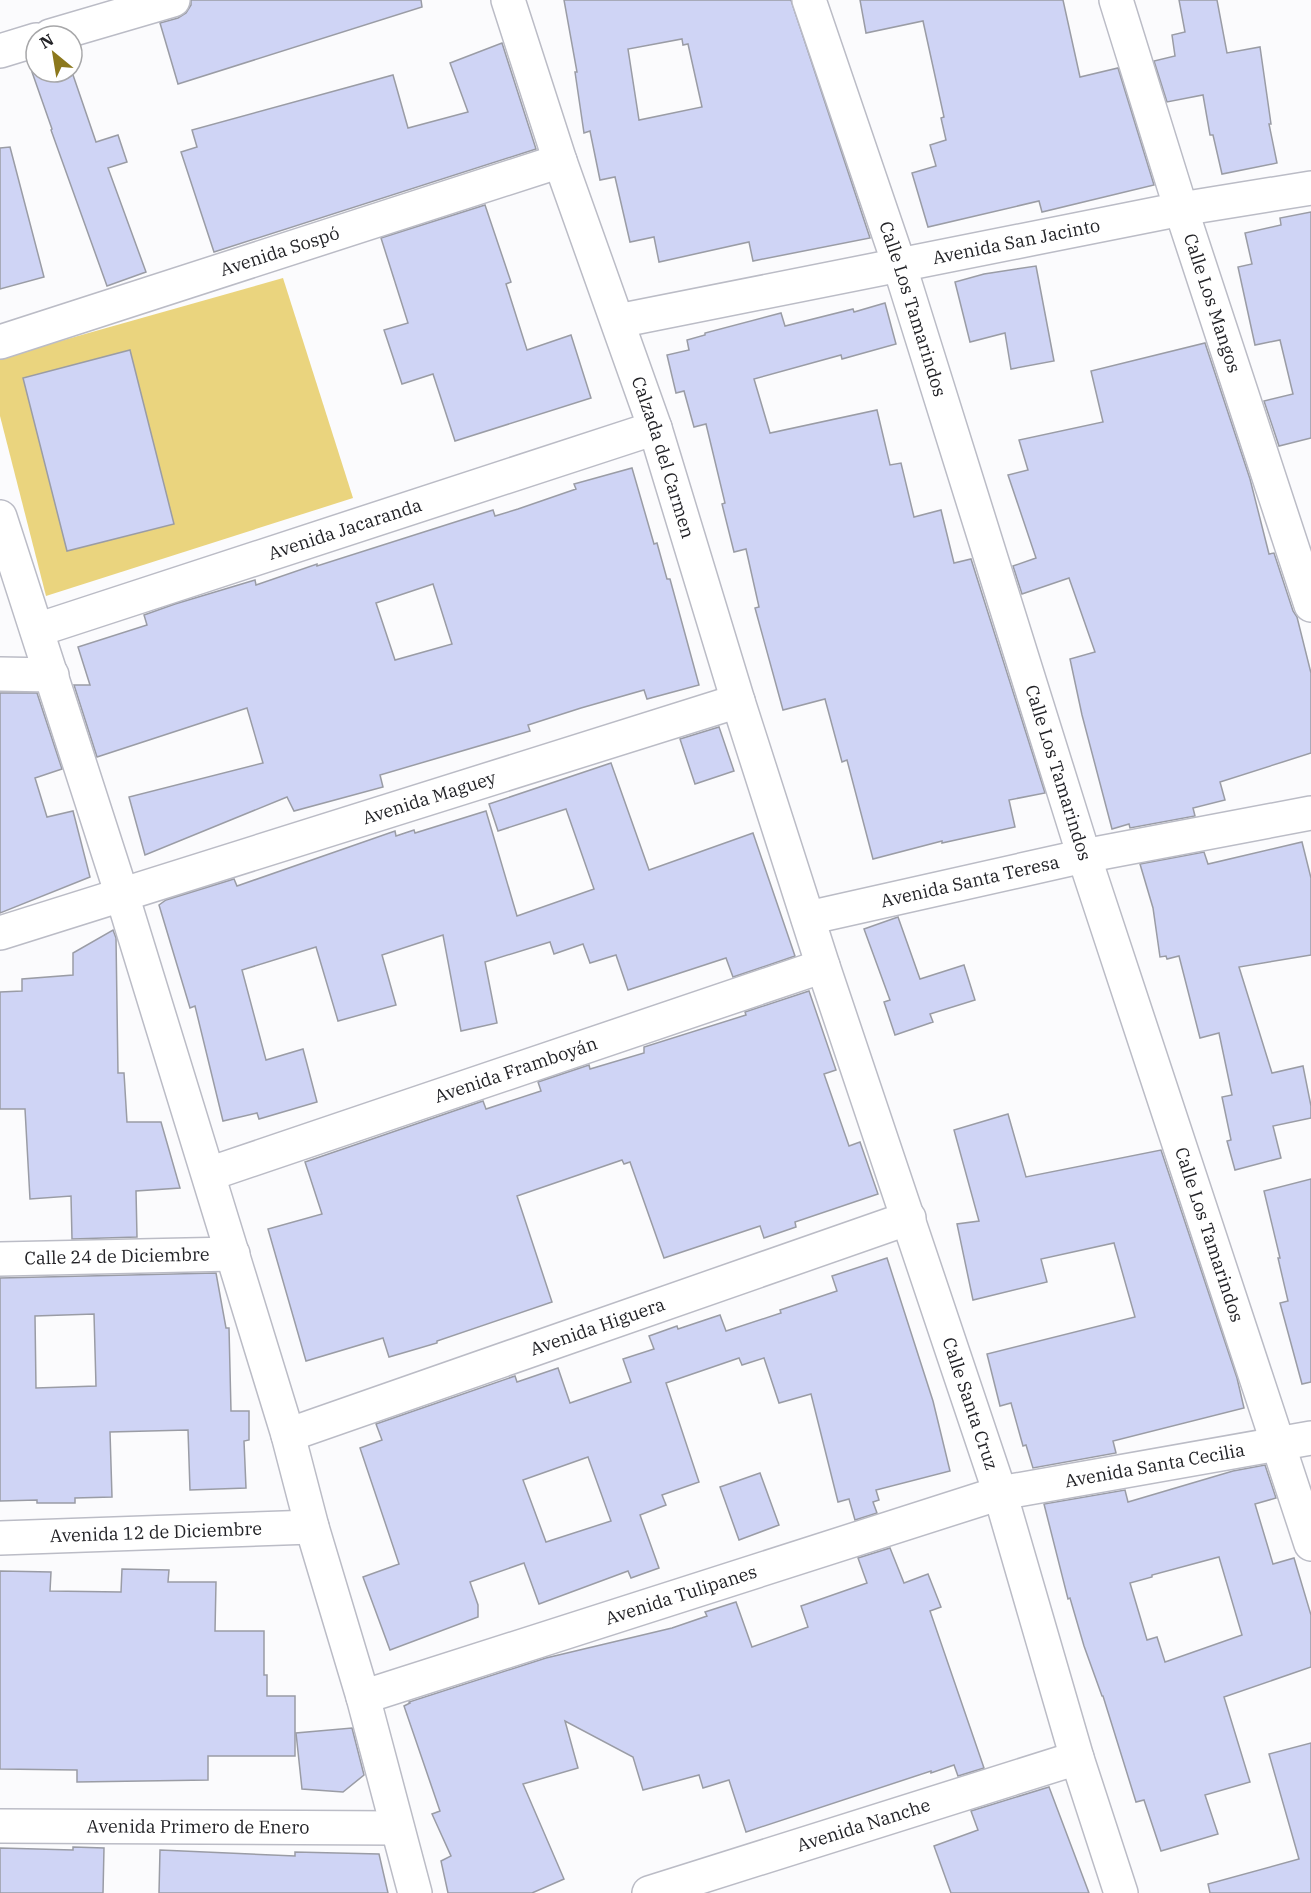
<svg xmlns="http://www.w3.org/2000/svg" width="1311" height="1893" viewBox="0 0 1311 1893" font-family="'IBM Plex Serif',serif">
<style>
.green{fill:#ead47e}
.building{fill:#cfd4f5;stroke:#9a9ca5;stroke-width:1.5;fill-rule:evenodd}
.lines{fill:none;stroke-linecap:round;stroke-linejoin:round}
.minor-casing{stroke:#bbbcc6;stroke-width:36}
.minor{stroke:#fff;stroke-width:33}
.labels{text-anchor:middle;stroke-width:6;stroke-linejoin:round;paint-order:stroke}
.street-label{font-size:18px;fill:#232327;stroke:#fff}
</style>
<rect width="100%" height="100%" fill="#fbfbfd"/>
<!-- green -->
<polygon class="green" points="283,278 353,498 46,596 0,416 0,358"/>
<!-- building -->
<g class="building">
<polygon points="191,0 421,0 422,7 178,84 160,23 178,18 186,13 191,5"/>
<path d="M564,0H791L870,238L753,261L749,242L659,262L654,237L630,242L615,177L600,180L590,131L584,133L575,72H577ZM682,39L683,45L688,44L702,107L639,120L628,49Z"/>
<polygon points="860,0 1063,0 1080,77 1118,68 1154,185 1042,212 1039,201 928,227 912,173 936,166 930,145 946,140 941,118 944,117 923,21 866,33"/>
<polygon points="1179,0 1217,0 1227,53 1260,47 1271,124 1269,124 1277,163 1222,174 1213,135 1210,135 1203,95 1167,102 1154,61 1175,56 1172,35 1185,32"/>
<polygon points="502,43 536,149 214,252 181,152 197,147 192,130 393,75 408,128 468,112 450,63"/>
<polygon points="32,72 72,72 96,142 118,135 127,162 108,168 146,272 107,286 51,130 52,129"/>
<polygon points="10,147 44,277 0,289 0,148"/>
<polygon points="485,205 511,282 506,284 527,350 571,335 591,398 455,441 433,374 402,384 384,330 408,323 381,238"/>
<polygon points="1311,212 1311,438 1279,446 1264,401 1293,394 1280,340 1255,345 1238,267 1252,264 1245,233 1281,225 1280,218"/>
<polygon points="1036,266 1054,361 1011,369 1005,333 970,342 955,282 984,274"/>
<polygon points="885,303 896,344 842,359 841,355 754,379 770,433 877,410 890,465 901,463 914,517 941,510 954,563 971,559 1045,793 1009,800 1015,827 942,843 942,841 873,859 847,760 842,762 825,699 783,710 755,608 759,607 746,549 734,552 722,504 725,503 706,424 694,427 684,391 676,393 667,355 689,350 687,340 705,335 705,333 781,313 785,326 853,309 854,312"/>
<polygon points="1205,343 1250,479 1269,554 1274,553 1293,611 1297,617 1311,673 1311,753 1220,782 1225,800 1193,808 1195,816 1130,828 1129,824 1112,829 1082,715 1070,659 1095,652 1069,578 1022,594 1013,566 1036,558 1008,475 1028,470 1019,440 1103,422 1091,371"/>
<polygon points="130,350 174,524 67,551 23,378"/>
<path d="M632,468L654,544L657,543L667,579H670L699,685L647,699L644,690L581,708L528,725L530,731L380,775L383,787L294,811L287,797L145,855L129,797L263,763L247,708L97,757L74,685H90L78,647L147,625L144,615L175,604L255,580L256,585L317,564V566L493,510L495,516L518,509L576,489L574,484ZM433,584L452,644L395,660L376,603Z"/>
<polygon points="0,693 37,693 62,769 35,778 47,817 73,811 90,877 0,913"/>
<polygon points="719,727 734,771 695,784 680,739"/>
<polygon points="611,763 649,870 753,833 795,956 733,977 726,958 628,990 616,955 590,963 583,944 554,954 550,942 485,962 497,1023 461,1031 443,935 382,955 396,1005 338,1021 316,947 242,970 266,1060 303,1049 317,1102 259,1119 257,1113 223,1121 195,1006 190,1008 159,905 166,900 234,879 237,886 395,831 396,836 414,830 415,833 486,811 517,916 594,889 566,809 498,831 489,804"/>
<polygon points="1302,842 1311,878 1311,955 1239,967 1272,1073 1303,1066 1311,1106 1311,1118 1273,1126 1281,1158 1235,1170 1227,1141 1231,1140 1222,1097 1232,1095 1219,1033 1200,1038 1179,956 1167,959 1166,956 1160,957 1153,908 1140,864 1204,852 1208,864"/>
<polygon points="898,917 920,979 964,965 975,1000 930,1014 933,1022 895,1035 884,1002 890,1000 864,929"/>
<polygon points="113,930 116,938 118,1073 124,1073 127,1122 161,1122 180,1188 136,1191 137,1237 72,1239 71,1196 30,1199 25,1109 0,1109 0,992 22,991 22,979 73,975 73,953"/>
<polygon points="809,991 836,1070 824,1074 849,1146 860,1142 878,1194 795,1222 796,1227 764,1238 760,1226 664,1258 630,1162 624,1164 622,1160 517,1196 552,1302 437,1341 437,1343 389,1357 383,1338 306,1361 268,1229 322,1214 305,1162 483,1101 486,1109 541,1091 538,1082 589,1065 590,1069 644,1053 644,1047 746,1015 745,1012"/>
<polygon points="1008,1114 1026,1177 1161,1150 1237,1378 1244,1408 1113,1441 1116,1453 1033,1468 1026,1445 1023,1446 1011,1403 1000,1406 987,1354 1135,1317 1114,1243 1041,1259 1047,1282 973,1300 957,1224 979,1221 954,1130"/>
<polygon points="1311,1179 1311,1382 1302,1384 1280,1303 1288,1301 1278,1258 1280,1258 1264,1191"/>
<path d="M887,1258L933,1401L950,1471L876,1490L879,1500L873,1502L877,1513L855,1520L849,1499L838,1502L811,1394L779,1403L764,1358L742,1365L739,1358L666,1383L699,1482L662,1495L666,1505L640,1515L659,1568L631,1578L628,1571L539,1604L524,1563L470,1582L478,1605V1617L390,1650L363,1577L399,1564L360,1448L382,1440L376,1424L515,1376L517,1382L558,1368L570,1403L631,1382L623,1359L654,1349L649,1336L677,1326L678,1329L720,1315L726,1331L781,1313L780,1310L837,1291L832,1276ZM588,1457L611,1521L546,1542L523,1480Z"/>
<path d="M216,1273L226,1328H229L231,1411H249V1440L244,1441L246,1488L190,1490L188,1430L110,1432L112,1497L75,1498V1503H37V1500L0,1501V1278ZM94,1314L96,1386L36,1388L35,1316Z"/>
<path d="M1265,1465L1276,1498L1255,1504L1273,1564L1294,1558L1311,1615V1667L1224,1697L1250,1782L1205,1795L1218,1834L1161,1851L1144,1800L1136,1802L1103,1696H1102L1084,1646L1070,1598L1068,1599L1044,1504L1125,1490L1128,1502L1233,1471ZM1219,1557L1242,1635L1165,1662L1157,1637L1147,1640L1130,1583L1152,1577V1575Z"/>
<polygon points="760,1473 779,1525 739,1540 720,1487"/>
<polygon points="890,1548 904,1583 928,1574 941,1607 930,1611 984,1768 958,1776 954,1765 931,1773 931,1771 746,1832 729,1780 703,1788 699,1775 643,1790 633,1757 565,1721 578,1768 523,1784 564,1879 532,1893 448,1893 441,1861 451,1856 432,1814 440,1811 404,1706 410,1703 409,1702 546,1658 672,1628 707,1616 705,1612 736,1602 752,1647 808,1627 801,1606 867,1583 858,1558"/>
<polygon points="122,1569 169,1570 168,1582 216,1582 215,1631 264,1631 264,1675 267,1675 267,1696 295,1696 295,1756 208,1756 208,1780 77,1782 77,1770 0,1769 0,1571 51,1572 50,1591 121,1592"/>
<polygon points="352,1728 364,1775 343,1792 302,1789 296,1733"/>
<polygon points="1311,1743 1311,1893 1210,1893 1208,1884 1299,1859 1269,1754"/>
<polygon points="1049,1787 1089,1893 951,1893 934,1846 978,1830 971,1811"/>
<polygon points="73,1847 104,1848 103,1893 0,1893 0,1848 73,1850"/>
<polygon points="160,1850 295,1856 295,1852 379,1854 388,1893 159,1893"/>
</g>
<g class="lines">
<!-- minor casing -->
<g class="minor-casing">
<g id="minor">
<path id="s1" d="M508,0L560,161L655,428L738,701L823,966L1000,1493L1077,1758L1121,1893"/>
<path id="s2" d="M809,0L899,264L1084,856L1311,1544"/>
<path id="s3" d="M1116,0L1181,209L1311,605"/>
<polyline points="50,36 173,0"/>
<polyline points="0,51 36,40"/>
<path id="s4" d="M618,321L1181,209L1311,188"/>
<path id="s5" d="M0,342L560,161"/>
<polyline points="0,517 122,895 288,1435 312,1527 363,1697 415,1893"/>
<path id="s6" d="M37,630L655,428"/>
<polyline points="0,674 52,675"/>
<path id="s7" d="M808,918L1084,856L1311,813"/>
<path id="s8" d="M0,933L738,701"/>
<path id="s9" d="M209,1174L823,966"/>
<path id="s10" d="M0,1259L233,1254"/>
<path id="s11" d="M288,1435L909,1218"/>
<path id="s12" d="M0,1538L312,1527"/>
<path id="s13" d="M363,1697L1000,1493L1311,1438"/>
<path id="s14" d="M0,1826L396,1828"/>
<path id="s15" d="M649,1893L1077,1758"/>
</g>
</g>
<!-- minor -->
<use href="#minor" class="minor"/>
</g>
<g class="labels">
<!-- street labels -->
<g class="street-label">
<text dy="6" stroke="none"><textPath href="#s4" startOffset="406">Avenida San Jacinto</textPath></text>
<text dy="6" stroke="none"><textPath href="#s5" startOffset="294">Avenida Sospó</textPath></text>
<text dy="6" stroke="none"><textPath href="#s3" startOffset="318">Calle Los Mangos</textPath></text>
<text dy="6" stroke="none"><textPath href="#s2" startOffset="326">Calle Los Tamarindos</textPath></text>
<text dy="6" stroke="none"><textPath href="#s1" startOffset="483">Calzada del Carmen</textPath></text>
<text dy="6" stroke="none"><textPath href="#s6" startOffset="324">Avenida Jacaranda</textPath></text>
<text dy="6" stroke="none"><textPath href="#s2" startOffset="812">Calle Los Tamarindos</textPath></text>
<text dy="6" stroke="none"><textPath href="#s8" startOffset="450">Avenida Maguey</textPath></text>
<text dy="6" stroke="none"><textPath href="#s7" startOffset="166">Avenida Santa Teresa</textPath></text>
<text dy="6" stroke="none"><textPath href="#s9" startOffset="324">Avenida Framboyán</textPath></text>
<text dy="6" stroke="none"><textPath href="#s2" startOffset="1298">Calle Los Tamarindos</textPath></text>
<text dy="6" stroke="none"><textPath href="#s10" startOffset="117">Calle 24 de Diciembre</textPath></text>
<text dy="6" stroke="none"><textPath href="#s11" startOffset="328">Avenida Higuera</textPath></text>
<text dy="6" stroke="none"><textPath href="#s1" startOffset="1478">Calle Santa Cruz</textPath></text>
<text dy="6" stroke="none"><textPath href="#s13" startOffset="826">Avenida Santa Cecilia</textPath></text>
<text dy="6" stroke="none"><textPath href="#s12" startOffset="156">Avenida 12 de Diciembre</textPath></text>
<text dy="6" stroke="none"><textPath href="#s13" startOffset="334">Avenida Tulipanes</textPath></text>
<text dy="6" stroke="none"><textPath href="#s15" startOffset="225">Avenida Nanche</textPath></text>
<text dy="6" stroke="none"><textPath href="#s14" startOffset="198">Avenida Primero de Enero</textPath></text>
</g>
</g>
<!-- north arrow -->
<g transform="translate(54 54) rotate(330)"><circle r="28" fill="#ffffff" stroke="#a7a7a9" stroke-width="1.5"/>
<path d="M0-4.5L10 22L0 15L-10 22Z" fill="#8c781c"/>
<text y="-9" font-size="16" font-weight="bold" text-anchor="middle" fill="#232327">N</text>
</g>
</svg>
